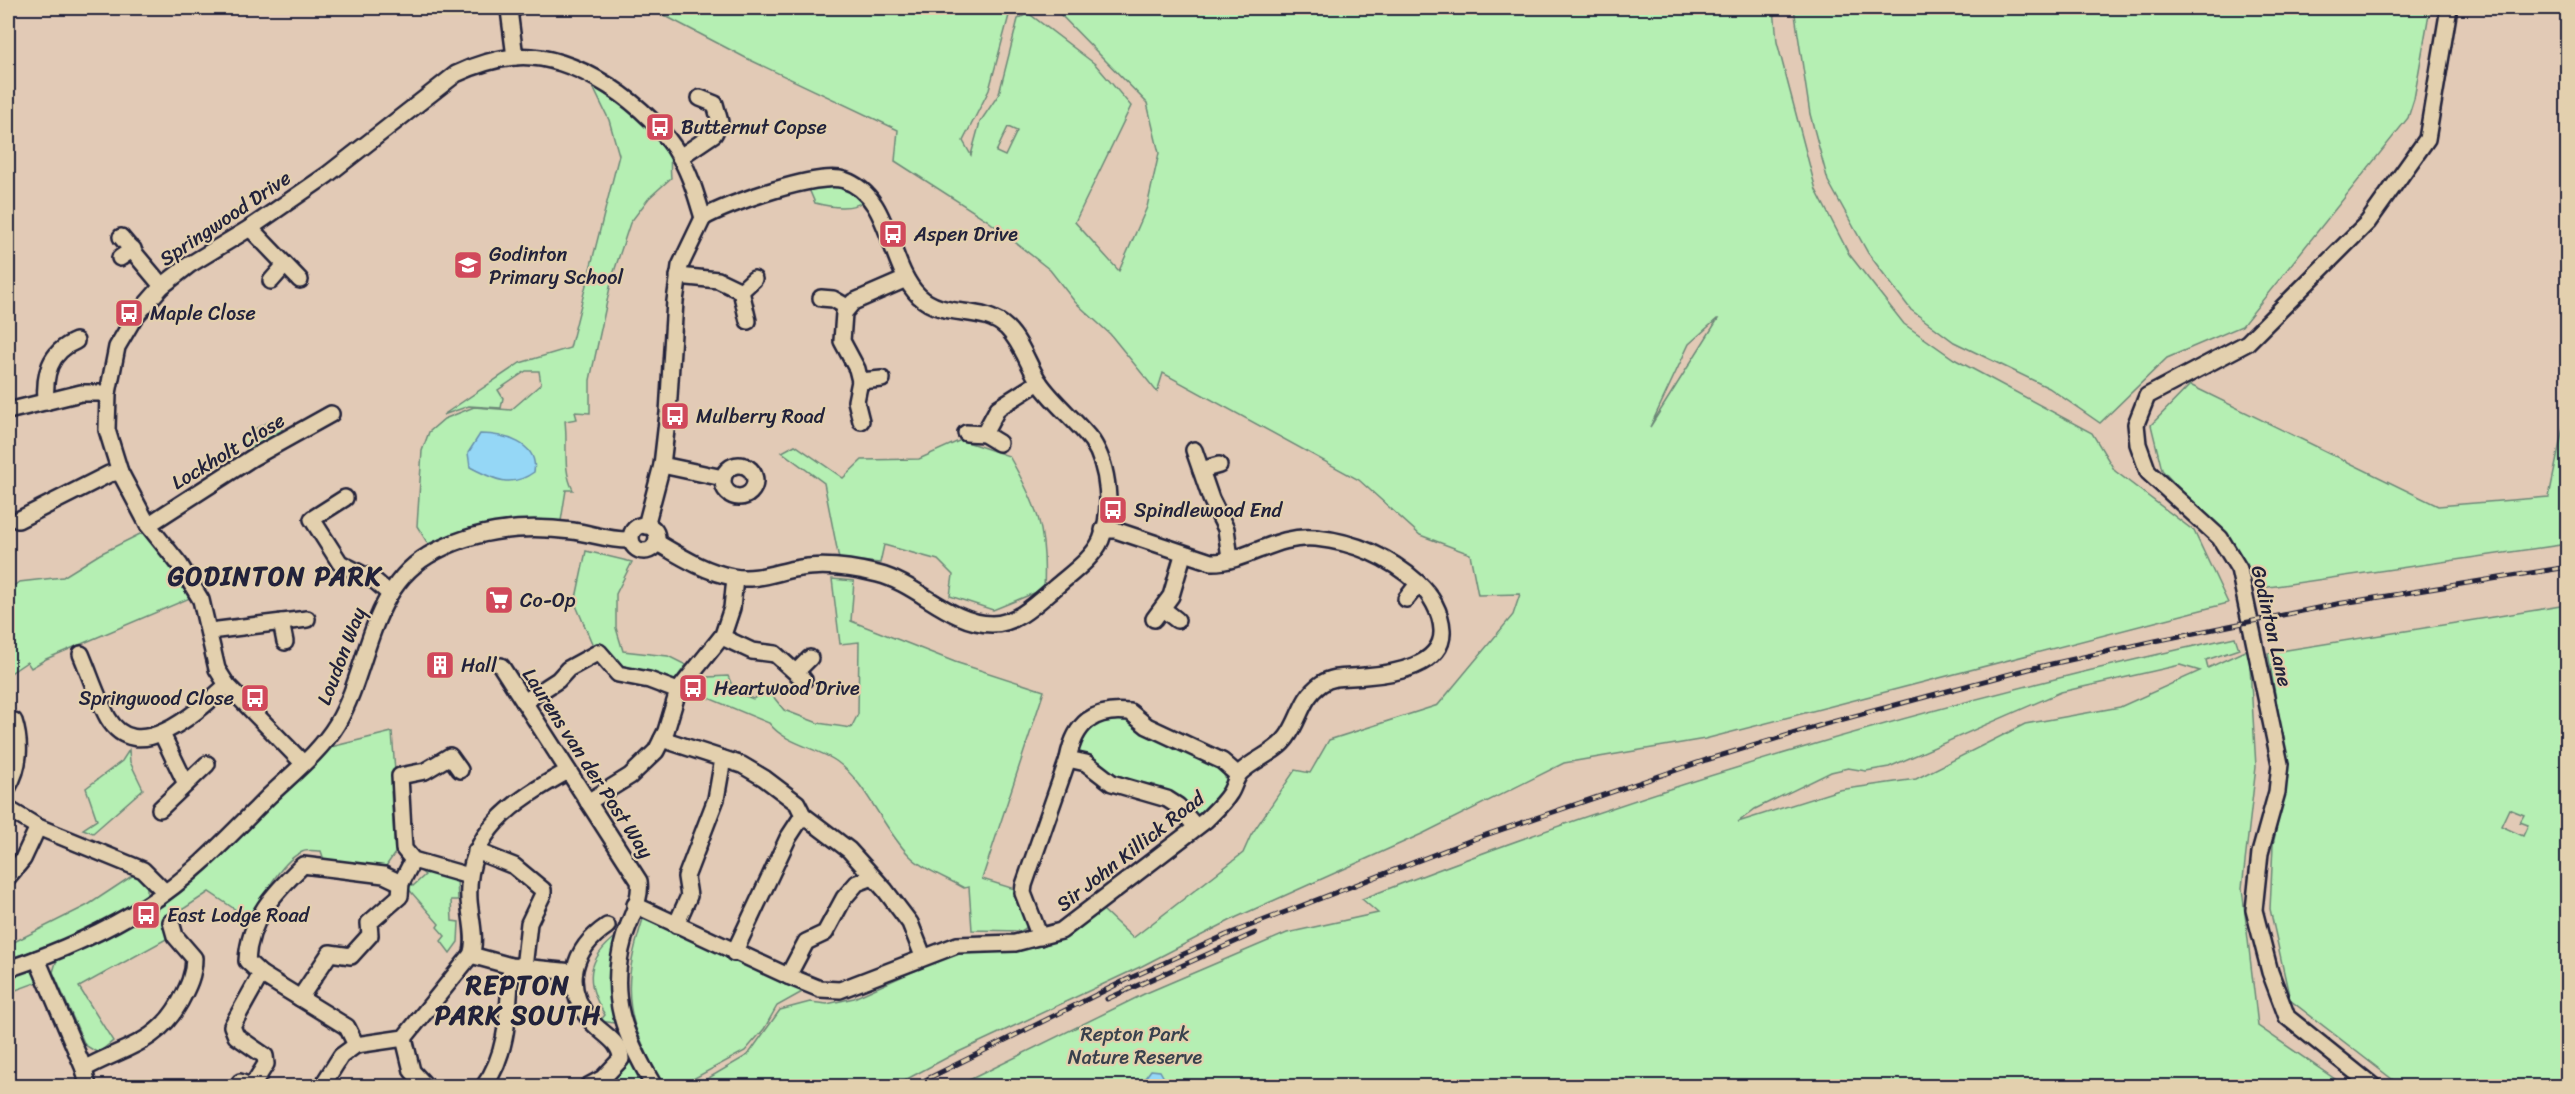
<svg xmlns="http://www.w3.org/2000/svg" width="2575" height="1094" viewBox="0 0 2575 1094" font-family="Sriracha,sans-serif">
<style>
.green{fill:#b5efb3;stroke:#6c8877;stroke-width:1.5;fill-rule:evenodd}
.water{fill:#95d7f6;stroke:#678fab;stroke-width:1.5}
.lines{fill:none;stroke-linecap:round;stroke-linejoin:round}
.minor-casing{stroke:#22223b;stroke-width:20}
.minor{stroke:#e3d0ae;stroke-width:15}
.rail-casing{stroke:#22223b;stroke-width:5}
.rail{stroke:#e3d0ae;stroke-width:3;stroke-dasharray:9;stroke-linecap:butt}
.labels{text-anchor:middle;stroke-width:4.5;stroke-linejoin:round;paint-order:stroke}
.poi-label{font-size:20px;fill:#22223b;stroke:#e3d0ae;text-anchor:start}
.street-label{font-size:20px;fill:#22223b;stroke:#e3d0ae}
.park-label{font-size:20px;fill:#38414d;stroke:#e3d0ae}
.district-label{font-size:26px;font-weight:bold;letter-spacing:1.5px;fill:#22223b;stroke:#e3d0ae}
</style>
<rect width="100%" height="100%" fill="#e2cab6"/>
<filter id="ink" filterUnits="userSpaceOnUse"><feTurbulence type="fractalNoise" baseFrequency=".0167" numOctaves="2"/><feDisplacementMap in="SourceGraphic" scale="12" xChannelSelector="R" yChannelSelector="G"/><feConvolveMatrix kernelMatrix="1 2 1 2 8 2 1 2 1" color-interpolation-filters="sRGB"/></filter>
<g filter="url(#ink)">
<!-- green -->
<g class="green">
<path d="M650,8H1011L989,90L963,141L971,155L980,122L999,94L1018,19L1028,13L1095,64L1131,106L1075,222L1119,271L1147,207L1159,153L1147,103L1054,8H1774L1777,42L1816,190L1849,254L1904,324L1954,359L2092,433L2115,471L2194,531L2228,603L1705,739L1564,763L1424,833L1237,917L1142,966L952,1055L894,1086H695L748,1055L780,1010L810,1002L827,1004L854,998L952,954L1042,946L1070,935L1103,910L1133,938L1243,853L1251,835L1295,770L1310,773L1329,740L1438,705L1513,615L1520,594L1478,595L1470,554L1420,535L1359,480L1163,373L1157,392L1110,334L1075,302L1050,270L987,220L895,161L898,130L746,58ZM1008,127L1017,131L1005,156L996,152ZM1717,319H1718L1650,427L1689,344Z"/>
<polygon points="1794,8 2430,8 2414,99 2408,118 2242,326 2167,358 2100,423 2049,388 1954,342 1911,310 1868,253 1828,181 1810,114"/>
<path d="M593,87C614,99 663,130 670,155C671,162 670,171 671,178L649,198L630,223L612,278L590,380V413L575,412L577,419L565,421C568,446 562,468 573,490H566L561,521C513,524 472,523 428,544L417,526L422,451L429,432L444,419L474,407L511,410L541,384L539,371H526L498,390L503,398L501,408L469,406L443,415L520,363L570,348L619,155L609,120Z"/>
<path d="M834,182L865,200C852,211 830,207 815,203L809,189Z"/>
<polygon points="2190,385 2438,506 2549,497 2567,408 2567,544 2262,588 2236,550 2162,470 2151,425"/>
<polygon points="271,421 283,430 247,450 239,437"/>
<path d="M961,440L1009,456C1038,507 1047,529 1044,589L993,610L950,596L953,575L938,560L884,545L880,563L839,559L824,483L782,452L795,445L843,478L862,460L919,459Z"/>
<polygon points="146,531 190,598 46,659 31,668 27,662 9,674 8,590 19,582 63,577 100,554"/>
<polygon points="586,551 632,562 616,594 616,628 623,651 668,656 686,665 672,684 639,673 636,668 622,670 594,648 575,603"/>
<path d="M832,579L854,581L851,621L955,662L1044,691L982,879L1018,890L1028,922L1026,928L1021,931L972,930L969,887L964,888C947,878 922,869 909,855C883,829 867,783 836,761C815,747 785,744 769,723L694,692L708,677L728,676L735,692L753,699L768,690L784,710L818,723L851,728L858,714L859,642L840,644Z"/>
<path d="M2567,605V1086H2401L2290,1000L2270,909L2273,845L2288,770L2268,653ZM2509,809L2524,815L2520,822L2528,825L2523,836L2501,826Z"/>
<path d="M2235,637L2239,649L2206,660L2208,668L2249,649L2256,767L2242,888L2258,1026L2345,1086H957L1144,994L1287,933L1378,913L1362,899C1646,787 1937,702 2235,637ZM2180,665L2200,671L2120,707L2025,724L1916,779L1839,790L1738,822L1755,809L1831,772L1848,768L1866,771L1889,767L2061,692Z"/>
<path d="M1129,718C1139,727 1147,741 1162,738L1174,745V749C1196,758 1224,758 1228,788L1206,817L1196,818L1188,810L1190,805L1175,794L1170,796L1156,790L1155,785L1137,782L1130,785L1129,779L1113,773L1107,775L1104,772L1105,767L1091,755L1084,758L1075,755V748L1080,746L1085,730L1096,720Z"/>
<path d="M392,732L396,784L391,792L395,853L386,866L389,871L324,860L321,851C315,851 307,849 302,852C280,861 259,904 247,924L239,912L209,892L162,923L170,937L79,987L113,1041L98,1053L85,1045L53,972L58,956L152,910L331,747Z"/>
<polygon points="129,750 130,762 143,789 93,833 83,829 97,820 86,788 122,761"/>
<polygon points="423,866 457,879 458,900 451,900 452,921 459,922 458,942 450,953 441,941 445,936 437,927 439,924 405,885 407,881 413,886 425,875 419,870"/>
<path d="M135,874L146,882C147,886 148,891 146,896C135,918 33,951 8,959V945L88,905Z"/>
<path d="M644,916L804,991L777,1006L764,1029L745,1051L680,1086H658C653,1063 643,1047 635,1026C623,987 632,953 644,916Z"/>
<path d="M618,935C608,966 609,992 615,1023L600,1021L605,1015C584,982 586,959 618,935Z"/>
<polygon points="28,969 35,972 40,978 38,982 8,993 8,975"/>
<polygon points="628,1054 644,1086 597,1086 606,1081"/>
</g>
<!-- water -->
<g class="water">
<path d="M480,434C504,434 539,443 534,472C511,489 493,479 470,467L468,453Z"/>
<polygon points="1151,1070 1160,1071 1164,1078 1162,1086 1139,1086"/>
</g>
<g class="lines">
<!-- minor casing -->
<g class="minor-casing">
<g id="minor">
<polyline points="515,57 509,10 516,8"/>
<polyline points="680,157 714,134 720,122 715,104 700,98"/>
<polyline points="250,228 300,280"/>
<polyline points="121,237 162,286"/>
<polyline points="120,258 133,249"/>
<polyline points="678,276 718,280 741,291 748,321"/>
<polyline points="271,281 285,265"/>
<polyline points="741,291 754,279"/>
<polyline points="821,298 833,299 847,307"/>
<polyline points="860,381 882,379"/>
<path d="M46,402C44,375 49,352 76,341"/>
<polyline points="8,411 81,393 108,393"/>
<polyline points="861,421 856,401 860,381 857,369 842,341 844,313 853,302 906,279"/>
<polyline points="966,433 984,434 999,443"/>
<polyline points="984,434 998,408 1039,382"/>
<polyline points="1194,450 1211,499 1226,529 1230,558"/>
<circle cx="739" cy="481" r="16"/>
<polyline points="662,465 723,478"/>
<polyline points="1201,470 1219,465"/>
<polyline points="345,498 312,519 340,563 375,581 390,594"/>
<polyline points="18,520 109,474 120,472"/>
<polyline points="148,525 252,458 331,414"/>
<circle cx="644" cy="538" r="13"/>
<polyline points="646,526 662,465 668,413 675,301 680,266 703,218"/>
<path d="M656,542C680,556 705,572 733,577C755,581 774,573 794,569C823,563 851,567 878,574C918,584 950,624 992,624C1018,624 1039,601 1058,585C1073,572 1093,558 1101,540C1113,511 1109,467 1092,441C1076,420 1054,404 1039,382C1028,365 1022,343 1007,328C982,304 944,320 919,296C887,265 892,196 844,180C820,171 726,204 703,218"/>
<polyline points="1406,599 1418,584"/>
<polyline points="1163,609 1177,620"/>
<polyline points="1154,619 1171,596 1183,555"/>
<polyline points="281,622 285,642"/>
<polyline points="210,631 307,619"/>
<polyline points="722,637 752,651 775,654 804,680"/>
<path d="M81,654C90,675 97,698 108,718C138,769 201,708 227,685"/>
<path d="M501,666L639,881C642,900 629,920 624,938C607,997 625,1037 654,1086"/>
<polyline points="797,671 810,658"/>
<polyline points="524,702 558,680 568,669 599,652 618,674 649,680 678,691"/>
<polyline points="162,734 186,784"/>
<polyline points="662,739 742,765 764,778 797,803 803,815 849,850 885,890 910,923 923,956"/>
<path d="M303,763L227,685L217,669L201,600L180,565L148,525L120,472L107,430L108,393L117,347L134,318L162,286L189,265L250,228L327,175L456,74C473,66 495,59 514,57C574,51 652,107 680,157C691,176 697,198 703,218"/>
<polyline points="460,770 450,756 425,771 400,776 404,849 413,860 469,876"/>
<path d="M8,787C20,767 21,743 14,721"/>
<polyline points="588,802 630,776 656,751 666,731 678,691 723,635 732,608 735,578"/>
<polyline points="8,809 38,827 143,870 165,892"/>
<polyline points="160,809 207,764"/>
<path d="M1196,827L1178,806L1167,799L1112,783L1086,763L1068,759C1075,723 1093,708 1130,712L1147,726L1222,761L1238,775"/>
<polyline points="476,851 514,866 543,890 543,894 529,923 524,968"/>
<polyline points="8,877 23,859 38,827"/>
<path d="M635,905L788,976L820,989L840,990L957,945L1015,943L1061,931L1206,820C1214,812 1224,803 1230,793C1234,787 1235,779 1240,773C1254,759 1276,753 1287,737C1300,720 1301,698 1321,684C1334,675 1349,678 1365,676C1392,674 1444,666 1442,630C1441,612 1431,595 1418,583C1389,557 1355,542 1316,538C1275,534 1246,563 1211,562L1115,530H1103"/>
<polyline points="676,925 689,896 686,877 716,799 723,759"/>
<polyline points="1040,937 1023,893 1024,885 1068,759"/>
<polyline points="734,953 788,838 803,815"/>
<polyline points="471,955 511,966 573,972"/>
<polyline points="37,959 84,1069 88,1086"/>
<path d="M8,969C56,953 104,932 147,905C193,876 231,834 269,796C293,773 320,752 337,724C371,666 368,585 436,551C478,529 527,525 573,531C593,534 611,541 631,540"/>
<polyline points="788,976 806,942 825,933 844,898 857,883 873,877"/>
<polyline points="300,998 330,953 351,956 370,935 369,923 400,896 401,883 413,860"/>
<polyline points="404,1038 412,1071 426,1086"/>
<path d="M356,1045L347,1027L261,974L247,961C249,919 274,893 303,865L384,875L401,883"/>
<path d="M84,1069C123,1047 156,1045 180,1002C188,987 194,975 194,958L175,936L171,922"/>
<polyline points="238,1086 240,1082 250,1086"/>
<polyline points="252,1086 266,1064 265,1056 236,1036 232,1026 261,974"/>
<path d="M322,1086L341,1056L356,1045L404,1038L471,955C477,940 470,916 469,900C465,832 514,801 568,771"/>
<path d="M484,1086C509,1053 508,1007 511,966"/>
<path d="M588,1086L603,1078L621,1059C621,1041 600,1033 590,1020C562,985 573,949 607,926"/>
<polyline points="2373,1086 2287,1017 2270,972 2254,910 2260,853 2277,792 2280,764 2239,569 2220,538 2148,472 2138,444 2136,424 2147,396 2247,343 2368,222 2427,139 2449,8"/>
</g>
</g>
<!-- minor -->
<use href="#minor" class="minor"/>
<!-- rail casing -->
<g class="rail-casing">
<g id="rail">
<polyline points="1107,999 1255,933"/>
<polyline points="913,1086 1128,979 1226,935 1474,839 1706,760 1825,724 2029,669 2155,641 2337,604 2568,567"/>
</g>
</g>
<!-- rail -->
<use href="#rail" class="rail"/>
</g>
</g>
<!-- icons -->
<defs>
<g id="bus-square" transform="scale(1.5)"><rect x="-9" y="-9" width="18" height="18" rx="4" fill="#d1495b" stroke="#e3d0ae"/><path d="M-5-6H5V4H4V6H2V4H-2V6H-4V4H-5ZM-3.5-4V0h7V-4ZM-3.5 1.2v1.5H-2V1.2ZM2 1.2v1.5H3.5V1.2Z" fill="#fff"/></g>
<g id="school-square" transform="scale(1.5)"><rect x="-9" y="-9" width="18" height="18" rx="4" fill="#d1495b" stroke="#e3d0ae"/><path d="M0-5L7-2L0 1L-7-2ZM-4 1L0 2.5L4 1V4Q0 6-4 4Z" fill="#fff"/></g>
<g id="supermarket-square" transform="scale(1.5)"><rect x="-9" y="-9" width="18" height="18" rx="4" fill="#d1495b" stroke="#e3d0ae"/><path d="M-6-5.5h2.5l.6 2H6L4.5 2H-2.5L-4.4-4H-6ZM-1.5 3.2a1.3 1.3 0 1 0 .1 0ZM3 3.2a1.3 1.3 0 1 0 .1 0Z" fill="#fff"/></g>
<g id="building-square" transform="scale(1.5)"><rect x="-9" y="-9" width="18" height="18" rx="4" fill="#d1495b" stroke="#e3d0ae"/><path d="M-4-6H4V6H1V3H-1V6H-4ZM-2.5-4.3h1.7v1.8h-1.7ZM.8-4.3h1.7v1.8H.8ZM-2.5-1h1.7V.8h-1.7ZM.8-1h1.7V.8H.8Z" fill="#fff"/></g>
</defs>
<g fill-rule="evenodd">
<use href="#bus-square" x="660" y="127"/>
<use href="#bus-square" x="893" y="234"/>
<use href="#school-square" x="468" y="265"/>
<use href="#bus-square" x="129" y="313"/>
<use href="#bus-square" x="675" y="416"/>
<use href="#bus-square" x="1113" y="510"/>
<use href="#supermarket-square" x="499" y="600"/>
<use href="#building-square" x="440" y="665"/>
<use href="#bus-square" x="693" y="688"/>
<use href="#bus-square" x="255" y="698"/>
<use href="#bus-square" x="146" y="915"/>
</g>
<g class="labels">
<!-- poi labels -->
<g class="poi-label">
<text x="681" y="134">Butternut Copse</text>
<text x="914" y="241">Aspen Drive</text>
<text x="489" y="261">Godinton<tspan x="489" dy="23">Primary School</tspan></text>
<text x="150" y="320">Maple Close</text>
<text x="696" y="423">Mulberry Road</text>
<text x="1134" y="517">Spindlewood End</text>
<text x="520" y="607">Co-Op</text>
<text x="461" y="672">Hall</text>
<text x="714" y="695">Heartwood Drive</text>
<text x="234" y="705" text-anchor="end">Springwood Close</text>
<text x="167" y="922">East Lodge Road</text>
</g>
<!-- street labels -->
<g class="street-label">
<text transform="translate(225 218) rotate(-34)" y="7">Springwood Drive</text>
<text transform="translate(228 451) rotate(-31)" y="7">Lockholt Close</text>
<text transform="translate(2272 626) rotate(77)" y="7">Godinton Lane</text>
<text transform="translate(341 656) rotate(-69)" y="7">Loudon Way</text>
<text transform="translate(588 763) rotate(57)" y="7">Laurens van der Post Way</text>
<text transform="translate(1130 851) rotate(-38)" y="7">Sir John Killick Road</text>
</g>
<!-- park labels -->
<g class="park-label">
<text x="1135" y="1041">Repton Park<tspan x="1135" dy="23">Nature Reserve</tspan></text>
</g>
<!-- district labels -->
<g class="district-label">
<text x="275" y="585">GODINTON PARK</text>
<text x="518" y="994">REPTON<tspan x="518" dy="30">PARK SOUTH</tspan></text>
</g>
</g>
<!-- margin -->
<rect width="2575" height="1094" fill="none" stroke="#e3d0ae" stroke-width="30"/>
<rect x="15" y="15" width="2545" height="1064" fill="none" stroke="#22223b" stroke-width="2" filter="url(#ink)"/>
</svg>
